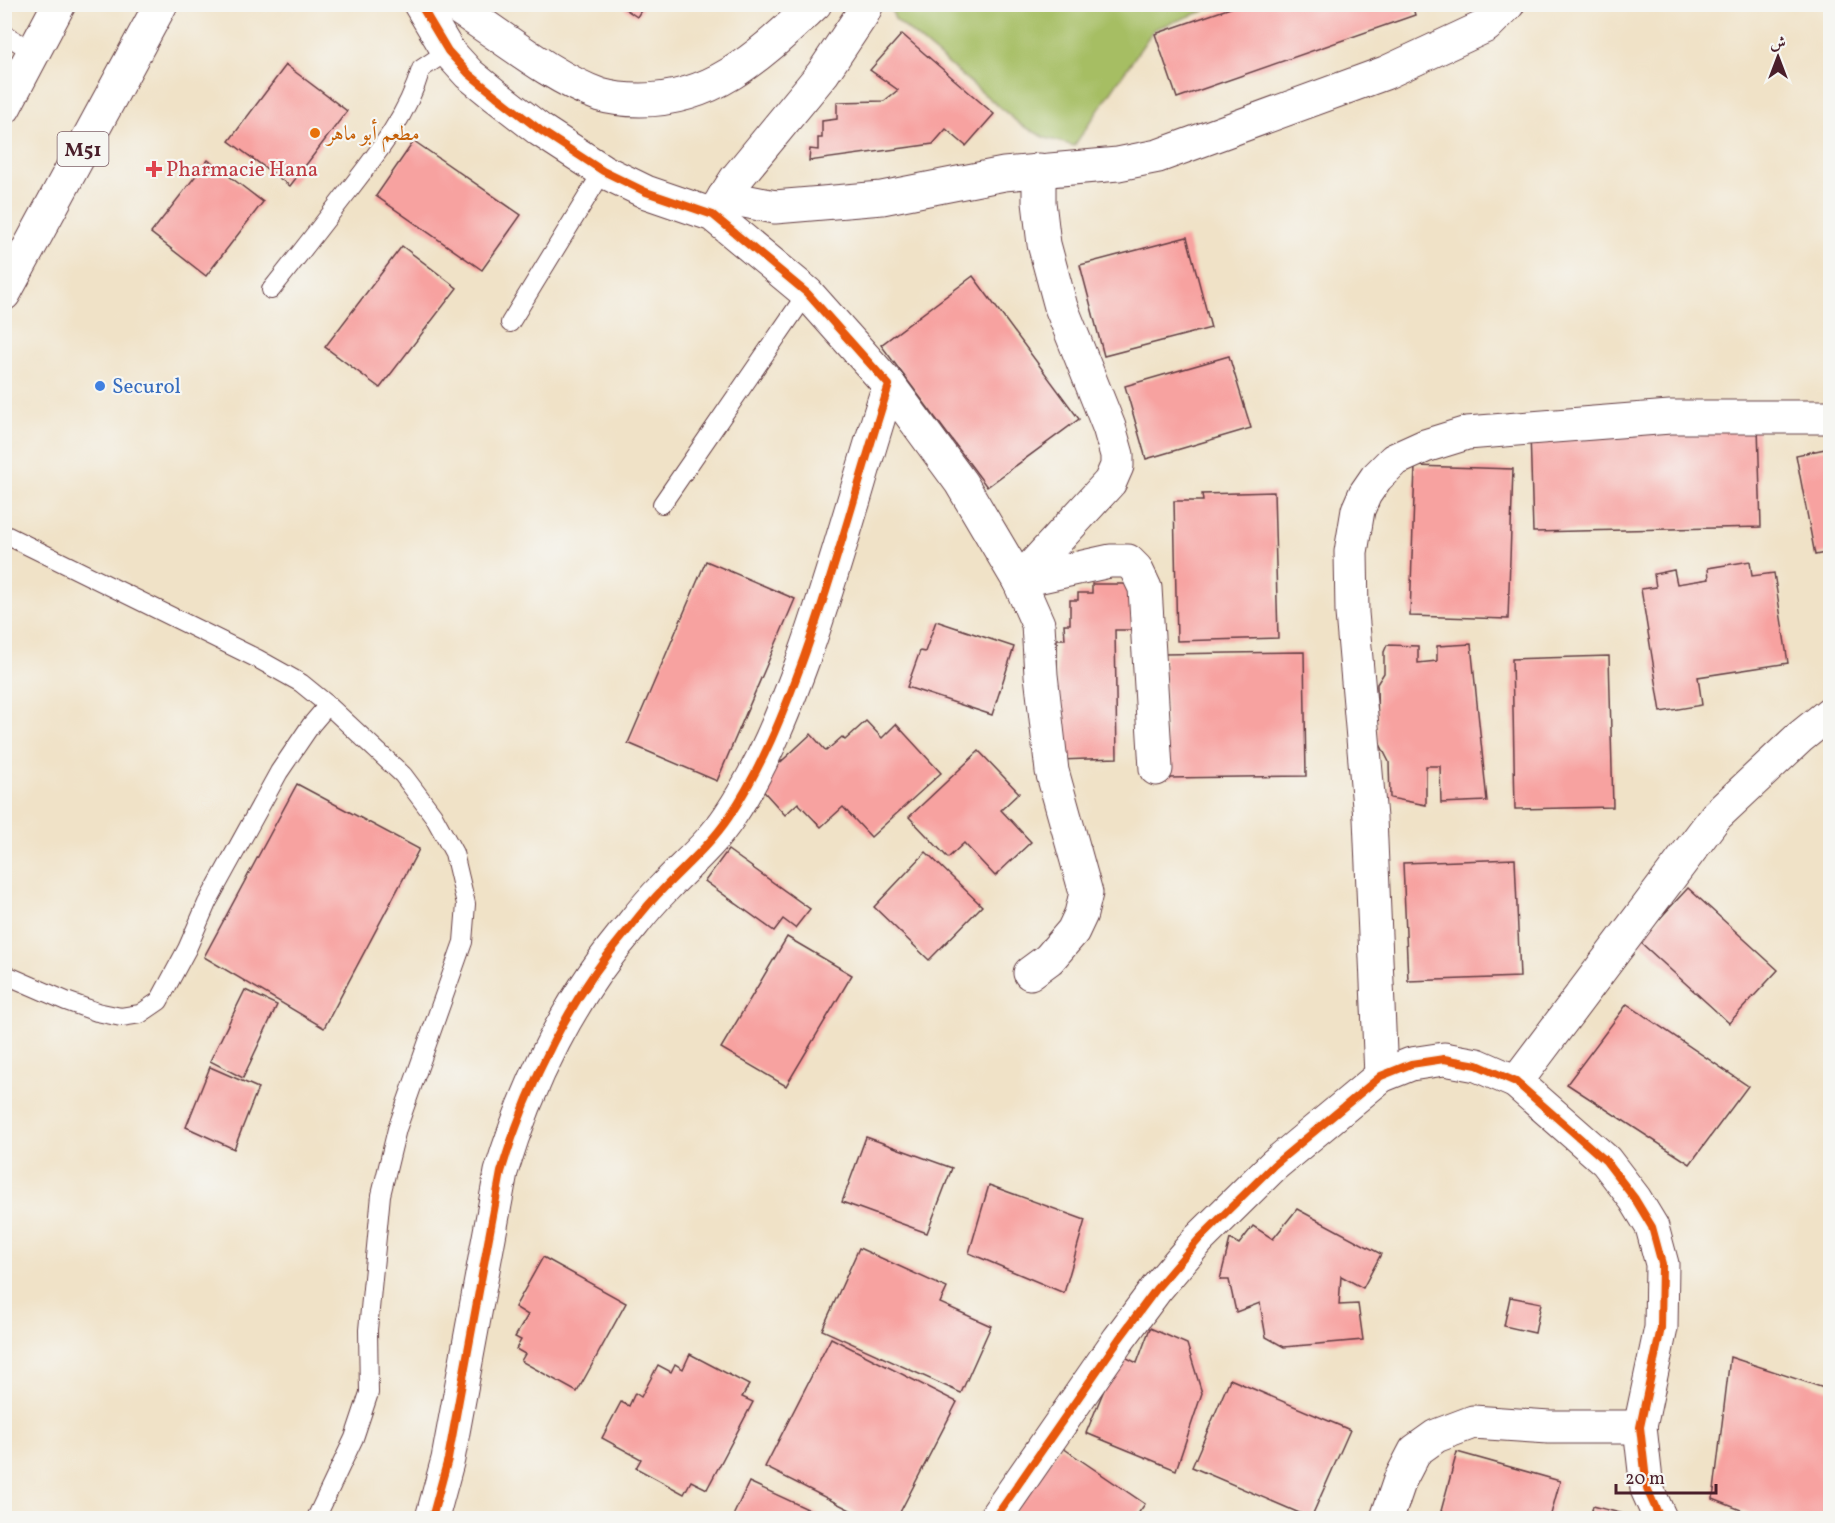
<svg xmlns="http://www.w3.org/2000/svg" width="1835" height="1523" viewBox="0 0 1835 1523" font-family="Vollkorn,Amiri,serif">
<style>
.green{fill:#a6be64;stroke:#786e48;stroke-width:1.5}
.building{fill:#f7a2a0}
.lines{fill:none;stroke-linecap:round;stroke-linejoin:round}
.service-casing{stroke:#633c42;stroke-width:20}
.minor-casing{stroke:#633c42;stroke-width:35}
.tertiary-casing{stroke:#633c42;stroke-width:35}
.motorway-casing{stroke:#633c42;stroke-width:35}
.service{stroke:#fff;stroke-width:18}
.minor{stroke:#fff;stroke-width:33}
.tertiary{stroke:#fff;stroke-width:33}
.motorway{stroke:#fff;stroke-width:33}
.cycleway-casing{stroke:#f6f6f2;stroke-width:11}
.cycleway{stroke:#e8590c;stroke-width:8}
.food-dot{fill:#e8710a;stroke:#f6f6f2;stroke-width:2}
.health-dot{fill:#e0444e;stroke:#f6f6f2;stroke-width:2}
.shop-dot{fill:#3f7fe0;stroke:#f6f6f2;stroke-width:2}
.labels{text-anchor:middle;stroke-width:4.5;stroke-linejoin:round;paint-order:stroke}
.shield{fill:#f6f6f2;stroke:#7e6067;stroke-width:1.5}
.shield-label{font-size:20px;font-weight:bold;fill:#4a1f2b}
.food-label{font-size:21px;fill:#c56008;stroke:#f6f6f2;text-anchor:start}
.health-label{font-size:21px;fill:#be3a42;stroke:#f6f6f2;text-anchor:start}
.shop-label{font-size:21px;fill:#366cbe;stroke:#f6f6f2;text-anchor:start}
</style>
<rect width="100%" height="100%" fill="#f6f6f2"/>
<filter id="ink" filterUnits="userSpaceOnUse"><feTurbulence type="fractalNoise" baseFrequency=".0167" numOctaves="2"/><feDisplacementMap in="SourceGraphic" scale="12" xChannelSelector="R" yChannelSelector="G"/><feConvolveMatrix kernelMatrix="1 2 1 2 8 2 1 2 1" color-interpolation-filters="sRGB"/></filter>
<filter id="wash" filterUnits="userSpaceOnUse"><feTurbulence type="fractalNoise" baseFrequency=".008" numOctaves="4" result="noise"/><feDisplacementMap in="SourceGraphic" scale="24" xChannelSelector="R" yChannelSelector="G"/><feGaussianBlur stdDeviation="1.35" result="paint"/><feColorMatrix in="noise" values="0 0 0 0 0 0 0 0 0 0 0 0 0 0 0 0 0 1.4 0 .05"/><feComposite in="paint" operator="in"/></filter>
<g filter="url(#wash)">
<rect width="100%" height="100%" fill="#f0e2c7"/>
<!-- green -->
<polygon class="green" points="889,4 1194,4 1204,11 1154,29 1074,146 1046,138 1021,125 895,19"/>
<g id="blocks">
<!-- building -->
<g class="building">
<polygon points="618,4 645,4 637,17"/>
<polygon points="1242,4 1412,4 1415,15 1177,98 1155,34"/>
<polygon points="902,34 994,114 966,146 946,129 933,144 809,161 810,149 818,150 818,138 822,138 822,121 837,119 837,102 884,101 898,90 870,70"/>
<polygon points="286,65 347,111 290,186 229,141"/>
<polygon points="414,141 521,215 482,270 376,196"/>
<polygon points="208,160 263,202 206,276 151,233"/>
<polygon points="1187,237 1211,328 1104,356 1080,265"/>
<polygon points="402,246 457,288 380,388 325,347"/>
<polygon points="973,276 1079,419 987,487 881,345"/>
<polygon points="1229,356 1251,428 1146,459 1125,386"/>
<polygon points="1758,427 1761,527 1533,532 1530,432"/>
<polygon points="1830,448 1830,552 1815,555 1796,455"/>
<polygon points="1415,466 1513,469 1508,619 1410,616"/>
<polygon points="1274,492 1278,638 1177,641 1174,501 1203,501 1202,494"/>
<polygon points="706,561 795,599 717,781 628,743"/>
<polygon points="1750,561 1752,576 1774,573 1788,663 1698,677 1702,705 1661,712 1641,589 1656,587 1654,574 1674,570 1677,584 1709,579 1708,568"/>
<polygon points="1092,584 1131,584 1132,630 1115,630 1117,758 1058,760 1057,639 1065,639 1064,624 1070,624 1070,600 1078,600 1078,593 1092,593"/>
<polygon points="936,621 1014,647 992,715 907,687 920,651 925,652"/>
<polygon points="1471,644 1487,801 1441,803 1440,766 1426,766 1426,805 1390,798 1389,762 1378,740 1377,684 1384,673 1384,652 1387,645 1418,646 1418,663 1437,661 1437,646"/>
<polygon points="1304,652 1306,776 1167,778 1164,654"/>
<polygon points="1609,656 1613,807 1515,809 1512,659"/>
<polygon points="866,721 882,738 896,724 941,773 871,837 843,807 821,827 798,803 785,815 757,784 811,734 826,751 842,737 845,740"/>
<polygon points="979,751 1019,793 1001,810 1031,842 995,876 964,843 948,858 909,817"/>
<polygon points="297,784 419,849 324,1028 204,957"/>
<polygon points="728,850 810,909 795,928 783,919 774,931 705,881"/>
<polygon points="926,852 982,906 929,960 874,907"/>
<polygon points="1515,859 1520,977 1408,981 1403,863"/>
<polygon points="1688,888 1778,970 1729,1023 1639,941"/>
<polygon points="787,937 852,975 786,1086 721,1048"/>
<polygon points="245,990 277,1005 243,1078 210,1061"/>
<polygon points="1627,1004 1748,1086 1690,1164 1567,1084"/>
<polygon points="210,1067 258,1088 234,1149 186,1127"/>
<polygon points="866,1137 952,1168 927,1233 842,1202"/>
<polygon points="989,1185 1085,1220 1064,1293 969,1253"/>
<polygon points="1297,1209 1381,1254 1363,1288 1341,1276 1339,1305 1358,1304 1363,1340 1284,1347 1266,1337 1260,1303 1236,1312 1229,1280 1220,1280 1230,1239 1239,1244 1253,1226 1273,1239"/>
<polygon points="859,1248 947,1288 940,1303 991,1326 961,1393 822,1330"/>
<polygon points="543,1257 626,1303 577,1392 521,1361 525,1354 516,1349 521,1340 515,1337 528,1315 515,1307"/>
<polygon points="1510,1297 1541,1303 1535,1333 1504,1326"/>
<polygon points="1150,1328 1187,1344 1202,1393 1176,1470 1086,1433 1119,1354 1137,1363"/>
<polygon points="831,1338 957,1402 897,1518 866,1518 765,1467"/>
<polygon points="690,1354 749,1385 742,1397 753,1402 707,1489 691,1481 684,1494 636,1468 641,1459 602,1438 621,1402 629,1406 635,1393 641,1397 658,1365 671,1372 675,1364 683,1369"/>
<polygon points="1730,1357 1830,1390 1829,1518 1761,1518 1713,1499"/>
<polygon points="1230,1379 1350,1430 1311,1518 1192,1467"/>
<polygon points="1060,1446 1145,1504 1135,1518 1010,1518"/>
<polygon points="1457,1452 1560,1481 1550,1518 1462,1518 1441,1511"/>
<polygon points="749,1482 827,1518 732,1518"/>
<polygon points="1593,1506 1639,1518 1590,1518"/>
</g>
</g>
</g>
<g filter="url(#ink)">
<use href="#blocks" fill-opacity="0" stroke="#633c42" stroke-width="1.5"/>
<g class="lines">
<!-- service casing -->
<g class="service-casing">
<g id="service">
<polyline points="4,34 34,52"/>
<path d="M271,290C295,260 319,229 342,199C373,159 407,118 421,69L448,51"/>
<polyline points="510,323 603,171"/>
<polyline points="662,504 807,293"/>
<polyline points="4,534 258,659 301,683 328,705 403,775 433,815 454,853 466,904 463,942 397,1129 381,1195 368,1330 369,1393 354,1438 316,1518"/>
<polyline points="4,974 66,1001 97,1012 121,1017 140,1014 159,1001 187,949 207,903 279,772 311,725 328,705"/>
</g>
</g>
<!-- minor casing -->
<g class="minor-casing">
<g id="minor">
<path d="M420,4L448,51L469,74L496,96L540,130L603,171L646,192L713,215L807,293L889,385C860,475 836,568 804,657C784,712 762,768 729,817C711,844 687,864 665,887C653,899 642,912 632,925C571,995 528,1083 501,1172L448,1459L432,1518"/>
<path d="M452,4C498,33 550,77 600,95C613,99 627,100 640,100C716,100 763,52 815,4"/>
<polyline points="724,197 775,207 882,198 1004,174 1118,164 1158,156 1385,73 1486,26 1508,4"/>
<polyline points="714,213 736,179 823,73 863,13 867,4"/>
<polyline points="889,385 961,483 1019,581 1038,624 1041,675 1052,771 1086,893 1081,914 1073,931 1049,959 1030,973"/>
<polyline points="1019,581 1110,482 1117,466 1117,455 1109,427 1061,307 1044,244 1039,202 1039,170"/>
<polyline points="1019,581 1110,561 1128,561 1136,569 1145,588 1156,769"/>
<polyline points="1381,1076 1370,818 1352,613 1351,552 1358,510 1365,494 1376,478 1394,460 1425,446 1467,433 1670,417 1830,417"/>
<polyline points="1516,1082 1716,816 1799,738 1830,713"/>
<polyline points="1387,1518 1400,1480 1415,1451 1436,1436 1473,1422 1549,1427 1640,1427"/>
</g>
</g>
<!-- tertiary casing -->
<g class="tertiary-casing">
<polyline id="tertiary" points="995,1518 1119,1339 1157,1288 1199,1239 1274,1165 1381,1076 1411,1064 1444,1059 1477,1065 1516,1082 1606,1161 1635,1199 1652,1227 1662,1264 1661,1328 1640,1427 1647,1489 1660,1518"/>
</g>
<!-- motorway casing -->
<g class="motorway-casing">
<g id="motorway">
<polyline points="4,108 59,4"/>
<polyline points="4,294 161,4"/>
</g>
</g>
<!-- service -->
<use href="#service" class="service"/>
<!-- minor -->
<use href="#minor" class="minor"/>
<!-- tertiary -->
<use href="#tertiary" class="tertiary"/>
<!-- motorway -->
<use href="#motorway" class="motorway"/>
<!-- cycleway casing -->
<g class="cycleway-casing">
<g id="cycleway">
<path d="M420,4L448,51L469,74L496,96L540,130L603,171L646,192L713,215L807,293L889,385C860,475 836,568 804,657C784,712 762,768 729,817C711,844 687,864 665,887C653,899 642,912 632,925C571,995 528,1083 501,1172L448,1459L432,1518"/>
<polyline points="995,1518 1119,1339 1157,1288 1199,1239 1274,1165 1381,1076 1411,1064 1444,1059 1477,1065 1516,1082 1606,1161 1635,1199 1652,1227 1662,1264 1661,1328 1640,1427 1647,1489 1660,1518"/>
</g>
</g>
<!-- cycleway -->
<use href="#cycleway" class="cycleway"/>
</g>
</g>
<!-- markers -->
<circle class="food-dot" cx="315" cy="133" r="6"/>
<path class="health-dot" d="M151 160h6v6h6v6h-6v6h-6v-6h-6v-6h6z"/>
<circle class="shop-dot" cx="100" cy="386" r="6"/>
<g class="labels">
<!-- shield labels -->
<rect class="shield" x="57.5" y="132" width="51" height="34" rx="4.5"/>
<g class="shield-label">
<text x="83" y="156">M51</text>
</g>
<!-- food labels -->
<g class="food-label">
<text x="327" y="140">مطعم أبو ماهر</text>
</g>
<!-- health labels -->
<g class="health-label">
<text x="166" y="176">Pharmacie Hana</text>
</g>
<!-- shop labels -->
<g class="shop-label">
<text x="112" y="393">Securol</text>
</g>
</g>
<!-- margin -->
<rect width="1835" height="1523" fill="none" stroke="#f6f6f2" stroke-width="24"/>
<!-- north arrow -->
<g transform="translate(1778 57)" stroke="#f6f6f2" stroke-width="4.5" paint-order="stroke">
<path d="M0-4.5L10 22L0 15L-10 22Z" fill="#4a1f2b"/>
<text y="-9" font-size="16" font-weight="bold" text-anchor="middle" fill="#4a1f2b">ش</text>
</g>
<!-- scale -->
<path d="M1616 1484v9h100v-9" fill="none" stroke="#4a1f2b" stroke-width="3"/>
<text x="1625" y="1484" font-size="18" fill="#4a1f2b" stroke="#f6f6f2" stroke-width="4.5" paint-order="stroke">20 m</text>
</svg>
